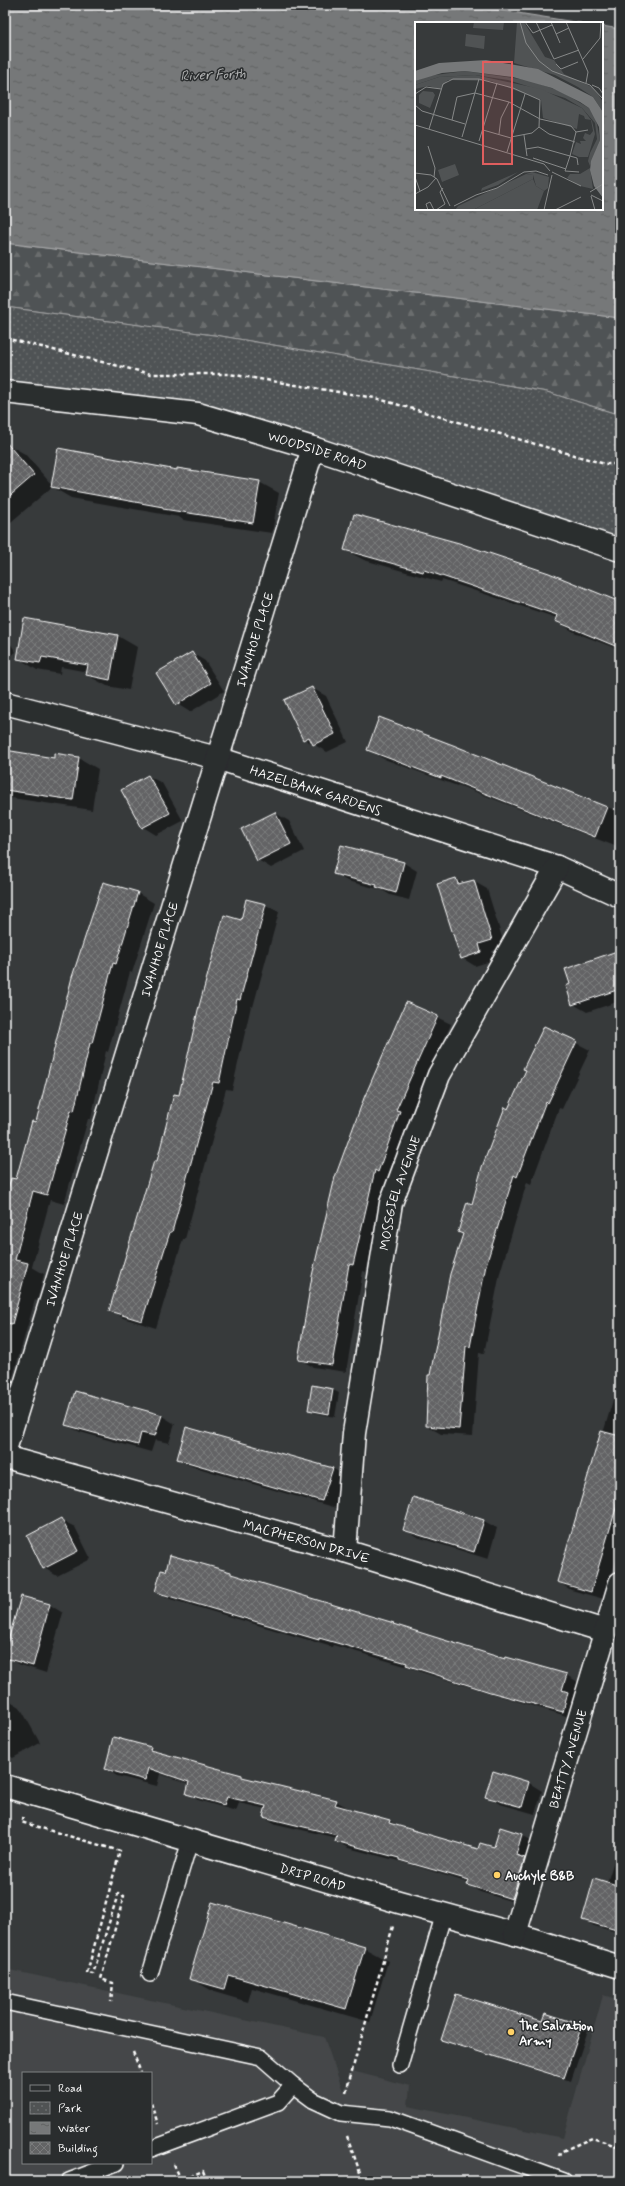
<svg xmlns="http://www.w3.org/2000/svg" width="625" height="2186" viewBox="0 0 625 2186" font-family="Mynerve,sans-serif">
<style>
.built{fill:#444748;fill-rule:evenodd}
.forest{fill:url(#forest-firs);stroke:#a8a9aa}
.park{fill:url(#park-dots);stroke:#a8a9aa}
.water{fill:url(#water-ripples);stroke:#adaeaf}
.shadow{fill:#0007}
.building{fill:url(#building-cross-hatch);stroke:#fff}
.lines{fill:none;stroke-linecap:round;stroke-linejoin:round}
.lane-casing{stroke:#fff;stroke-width:18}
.street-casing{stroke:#fff;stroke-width:25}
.path{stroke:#fff;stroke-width:2.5;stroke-dasharray:4 3;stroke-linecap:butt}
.lane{stroke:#2a2d2e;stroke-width:15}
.street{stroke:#2a2d2e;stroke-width:22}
.poi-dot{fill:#ffd166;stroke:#2a2d2e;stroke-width:1.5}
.labels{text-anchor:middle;stroke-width:3;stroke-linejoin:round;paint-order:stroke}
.street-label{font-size:13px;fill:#fff;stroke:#2a2d2e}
.poi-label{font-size:13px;font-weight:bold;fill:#fff;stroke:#2a2d2e;text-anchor:start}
.water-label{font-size:14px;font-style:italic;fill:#b4b5b5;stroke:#2a2d2e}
.inset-road{fill:none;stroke:#878989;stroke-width:1}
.view{fill:#e05e5e;fill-opacity:0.15;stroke:#e05e5e;stroke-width:2}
.inset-edge{fill:none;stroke:#fff;stroke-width:2}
</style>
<defs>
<pattern id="forest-firs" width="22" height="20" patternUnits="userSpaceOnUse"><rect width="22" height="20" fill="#505354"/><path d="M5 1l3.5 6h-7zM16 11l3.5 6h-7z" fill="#6a6d6e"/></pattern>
<pattern id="park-dots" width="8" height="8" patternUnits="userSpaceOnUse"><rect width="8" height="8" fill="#505354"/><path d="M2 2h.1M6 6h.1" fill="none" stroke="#6a6d6e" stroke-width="1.8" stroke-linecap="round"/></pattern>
<pattern id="water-ripples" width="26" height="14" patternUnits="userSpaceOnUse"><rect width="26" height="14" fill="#767879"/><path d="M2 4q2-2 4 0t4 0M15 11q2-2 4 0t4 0" fill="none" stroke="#616262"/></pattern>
<pattern id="building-cross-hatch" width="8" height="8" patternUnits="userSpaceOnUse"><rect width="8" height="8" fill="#636465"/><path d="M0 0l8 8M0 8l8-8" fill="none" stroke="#7a7b7c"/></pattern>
</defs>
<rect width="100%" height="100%" fill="#373a3b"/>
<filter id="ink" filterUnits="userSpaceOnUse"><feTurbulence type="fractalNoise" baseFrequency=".025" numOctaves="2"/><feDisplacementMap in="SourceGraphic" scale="8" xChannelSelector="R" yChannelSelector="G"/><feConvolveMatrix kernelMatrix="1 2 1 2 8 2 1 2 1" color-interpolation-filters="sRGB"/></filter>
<g filter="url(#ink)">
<!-- built -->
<path class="built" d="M5,1969L324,2037L343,2091L352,2071L410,2086L408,2106L563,2138L603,1995L620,2000V2181H5ZM23,2073H151V2163H23Z"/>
<!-- forest -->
<polygon class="forest" points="5,243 620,318 620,415 547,392 221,336 5,307"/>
<!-- park -->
<polygon class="park" points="5,307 221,336 547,392 620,415 620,542 485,493 173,406 5,383"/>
<!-- water -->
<polygon class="water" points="5,5 467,5 581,23 416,23 416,209 602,209 602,26 620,29 620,318 5,243"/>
<!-- shadow -->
<g class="shadow">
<polygon points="5,443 25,454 52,485 178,471 259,482 279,493 272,533 183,520 179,517 71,498 52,487 5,527"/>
<polygon points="345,550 620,603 620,650 574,632 556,621 557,618 442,580 441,582 364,560"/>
<polygon points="25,619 118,636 137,647 129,690 107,686 87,675 88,672 61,667 60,674 37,670 18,658"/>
<polygon points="5,636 16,652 5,660"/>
<polygon points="192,653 205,661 224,691 190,712 177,704"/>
<polygon points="312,688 326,696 348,742 327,752 304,739"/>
<polygon points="380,719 620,812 620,848 458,785 457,786 384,759 368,750"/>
<polygon points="5,748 14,752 55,759 55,754 79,758 98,769 92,810 5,797"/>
<polygon points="148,776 162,783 183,821 156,835 143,827"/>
<polygon points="275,813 289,821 304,851 271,868 258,860"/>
<polygon points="404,863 417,871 409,900 390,895 382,890 347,881 334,873"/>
<polygon points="456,879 464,884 473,881 487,889 505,947 492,951 494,960 475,966 462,958"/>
<polygon points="137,893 154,903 132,973 130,972 108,1052 106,1051 91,1119 88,1119 64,1204 50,1200 32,1267 44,1274 37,1301 35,1300 5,1404 5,1203 16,1181 37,1123"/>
<polygon points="266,905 279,912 253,1007 251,1006 232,1090 226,1089 185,1239 183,1239 156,1328 123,1318 110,1310 157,1162 242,921"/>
<polygon points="620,951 620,1001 587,1012 573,1004"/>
<polygon points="407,1003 451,1024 410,1118 413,1120 391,1179 388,1177 366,1272 363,1271 346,1372 313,1367 299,1359"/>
<polygon points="545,1027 590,1050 562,1109 559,1108 531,1184 527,1182 500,1273 484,1354 479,1353 473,1436 441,1434 427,1426 431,1376 464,1235 459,1232 472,1205 509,1110"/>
<polygon points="620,1377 620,1547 604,1599 571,1590 558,1582"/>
<polygon points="333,1390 339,1393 335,1417 316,1413 309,1409"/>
<polygon points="75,1392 162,1416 175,1424 169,1443 155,1440 151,1452 80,1432 66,1425"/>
<polygon points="260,1447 332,1468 346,1476 336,1508 191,1466 178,1459 260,1449"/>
<polygon points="413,1499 484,1521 497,1528 488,1559 417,1537 404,1529"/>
<polygon points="61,1520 75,1527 91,1559 57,1576 44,1568"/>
<polygon points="231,1573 238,1577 393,1624 400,1627 506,1660 566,1675 580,1683 576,1719 421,1672 415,1669 333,1645 332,1647 170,1599 156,1592"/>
<polygon points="50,1605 63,1613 46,1673 18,1664 5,1657 5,1654"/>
<polygon points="7,1699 20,1707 40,1743 13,1758 5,1753"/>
<polygon points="150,1748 161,1754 242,1776 249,1780 336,1801 348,1808 348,1810 390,1821 401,1828 479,1850 494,1849 500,1828 522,1835 534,1842 524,1905 480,1892 468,1885 469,1883 406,1863 348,1848 336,1841 337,1838 276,1824 264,1817 266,1809 239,1803 236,1811 198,1800 187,1793 190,1784 160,1774 157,1786 117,1776 106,1769"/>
<polygon points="493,1773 529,1783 542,1791 535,1814 500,1804 486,1796"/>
<polygon points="620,1841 620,1933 594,1926 583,1919 607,1883"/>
<polygon points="364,1948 388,1961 370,2022 252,1988 248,2002 214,1992 190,1978"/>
<polygon points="543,2023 581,2026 588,2030 571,2081 449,2043 443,2039"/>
<polygon points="196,2175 205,2181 180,2181"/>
</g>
<!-- building -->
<g class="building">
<polygon points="5,441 34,475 5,500"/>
<polygon points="58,448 177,470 177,468 260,481 253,523 163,509 163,507 51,487"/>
<polygon points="354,514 459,543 549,573 620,602 620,648 555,621 557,615 424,570 423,572 344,550"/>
<polygon points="24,618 118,635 110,680 86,675 88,665 42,657 40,663 17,659"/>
<polygon points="192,652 211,683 176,705 156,673"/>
<polygon points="312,687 335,734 313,745 309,737 303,740 284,700"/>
<polygon points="379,717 453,745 607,807 595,837 441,776 441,778 367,750"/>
<polygon points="5,750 54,758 54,753 79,757 73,800 5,790"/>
<polygon points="148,775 170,813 142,828 121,790"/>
<polygon points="275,812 291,844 257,861 241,829"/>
<polygon points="341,845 404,862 396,893 376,887 377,885 333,874"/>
<polygon points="456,878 458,884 474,880 492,940 479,944 481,952 461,959 437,884"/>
<polygon points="103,882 138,892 116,964 113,963 92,1043 90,1043 74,1111 71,1110 47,1195 33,1191 15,1260 28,1263 12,1324 5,1323 5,1199 11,1178 16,1179 32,1121 36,1122 72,977"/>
<polygon points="246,899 266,904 240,1000 237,999 219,1083 213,1082 172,1232 170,1232 142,1321 109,1311 154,1161 157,1161 174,1094 179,1095 198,1010 224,915 241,920"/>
<polygon points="620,950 620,989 572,1005 566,986 570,984 565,969"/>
<polygon points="406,1002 438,1016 396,1110 400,1111 378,1172 375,1170 353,1265 349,1264 332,1365 298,1360 312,1276 335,1177 364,1098"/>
<polygon points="544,1026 577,1041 548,1103 546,1101 517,1177 514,1175 486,1265 470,1347 466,1346 459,1429 426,1426 428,1375 430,1375 450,1274 463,1234 458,1232 467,1202 472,1204 482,1167 505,1107 508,1109 526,1070 523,1069"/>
<polygon points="312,1385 333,1389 329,1414 308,1410"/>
<polygon points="75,1391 162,1415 155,1436 141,1433 138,1445 65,1425"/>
<polygon points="186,1427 333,1468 322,1501 177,1459"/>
<polygon points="601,1431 620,1436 620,1495 591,1592 557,1582"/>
<polygon points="413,1497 484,1520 474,1552 403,1530"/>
<polygon points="61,1518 78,1551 43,1569 27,1536"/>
<polygon points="170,1555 231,1572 231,1574 394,1623 393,1624 505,1659 506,1657 567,1674 562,1690 568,1692 563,1712 490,1692 406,1665 407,1663 319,1638 319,1640 155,1592 161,1570 166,1571"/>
<polygon points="21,1596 50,1604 33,1666 5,1658 5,1651"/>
<polygon points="113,1737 151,1747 150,1750 242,1775 242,1777 337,1800 335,1805 390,1820 389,1823 478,1849 480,1843 494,1847 500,1827 522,1834 516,1855 525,1858 512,1899 467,1885 469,1880 399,1860 399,1858 335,1841 337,1835 263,1817 266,1806 227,1797 224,1805 186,1794 189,1782 148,1768 145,1780 105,1769"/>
<polygon points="493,1771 529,1782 522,1807 485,1797"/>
<polygon points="594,1878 620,1886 620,1931 582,1920"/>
<polygon points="212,1902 365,1947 346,2009 228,1975 224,1989 189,1979"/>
<polygon points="456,1994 542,2021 545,2013 582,2025 564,2078 441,2040"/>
</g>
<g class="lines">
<!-- lane casing -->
<g class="lane-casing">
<g id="lane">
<polyline points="150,1974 190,1841"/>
<polyline points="5,2002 261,2057 293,2085"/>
<polyline points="400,2065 444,1913"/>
<polyline points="151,2149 278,2102 293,2085 313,2100 341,2113 390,2118 564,2181"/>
<polyline points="69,2181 116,2163"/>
</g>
</g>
<!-- street casing -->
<g class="street-casing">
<g id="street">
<path id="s1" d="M5,392L198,414L313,448L620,550"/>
<path id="s2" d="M5,703L217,758L557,867L620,896"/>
<path id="s3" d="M5,1450L313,448"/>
<path id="s4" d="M5,1457L345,1551L605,1631"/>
<path id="s5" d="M345,1551L354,1433L391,1203L439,1075L557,867"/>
<path id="s6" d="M5,1786L399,1902L515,1934L620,1967"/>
<path id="s7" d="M515,1934L620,1583"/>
</g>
</g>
<!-- path -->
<g class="path">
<polyline points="5,338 151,374 229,374 375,398 605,464 620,464"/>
<polyline points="23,1817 21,1822 120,1851 87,1973 93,1974 118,1894 124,1896 101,1979 113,1983 111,2002"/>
<polyline points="133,2052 141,2073"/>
<polyline points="346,2092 393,1926"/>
<polyline points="151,2103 158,2124"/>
<polyline points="347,2136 363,2181"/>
<polyline points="559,2156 560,2152 592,2138 620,2147"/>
<polyline points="173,2164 180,2180 203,2171 207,2181"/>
</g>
<!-- lane -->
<use href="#lane" class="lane"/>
<!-- street -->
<use href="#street" class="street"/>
</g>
</g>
<!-- markers -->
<g class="poi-dot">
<circle cx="497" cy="1875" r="4"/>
<circle cx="511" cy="2032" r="4"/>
</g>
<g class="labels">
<!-- street labels -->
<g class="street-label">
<text dy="5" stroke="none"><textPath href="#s1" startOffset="319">WOODSIDE ROAD</textPath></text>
<text dy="5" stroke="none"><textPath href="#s3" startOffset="848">IVANHOE PLACE</textPath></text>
<text dy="5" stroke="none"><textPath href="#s2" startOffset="323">HAZELBANK GARDENS</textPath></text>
<text dy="5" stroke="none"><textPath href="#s3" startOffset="524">IVANHOE PLACE</textPath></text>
<text dy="5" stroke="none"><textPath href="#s5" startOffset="363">MOSSGIEL AVENUE</textPath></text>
<text dy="5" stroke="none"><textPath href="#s3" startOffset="200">IVANHOE PLACE</textPath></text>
<text dy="5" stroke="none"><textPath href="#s4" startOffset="313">MACPHERSON DRIVE</textPath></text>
<text dy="5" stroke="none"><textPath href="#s7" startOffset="183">BEATTY AVENUE</textPath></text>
<text dy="5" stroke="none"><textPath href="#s6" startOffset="321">DRIP ROAD</textPath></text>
</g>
<!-- poi labels -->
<g class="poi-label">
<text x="505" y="1880">Auchyle B&amp;B</text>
<text x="519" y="2030">The Salvation<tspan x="519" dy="15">Army</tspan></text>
</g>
<!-- water labels -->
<g class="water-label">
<text transform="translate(213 74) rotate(-2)" y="5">River Forth</text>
</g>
</g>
<!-- overview -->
<g transform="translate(415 22)">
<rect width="188" height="188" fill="#373a3b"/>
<path d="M8,69L18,70L20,73L15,86L4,81V73ZM117,150L134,155L133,166L129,169L121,164L118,153L111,152Z" fill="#505354"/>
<path d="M59,0H89L88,8L58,6ZM50,49L113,58L145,69L174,86L181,97L185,118L175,144L173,139L175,131L182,117L180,101L167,86L150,76L93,58L60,53L24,55L0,63V59L13,54ZM103,150L83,163L66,169L67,166ZM111,152L118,153V157L58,188H40L43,184Z" fill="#505354"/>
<path d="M102,0H109L130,35L139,38L149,52L177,65L183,72L188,80V90L178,75L163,65L140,53L99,41ZM60,53L126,67L167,86L177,99L180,112L173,135H164L157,132L161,120L166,122L165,119H171L168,116L170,111L175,113L178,109L176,98L170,97L169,94L164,92L162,107L128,96L126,78L76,59L33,58L25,67L13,64L0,67V63L24,55ZM175,146L178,167L165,164L152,156L155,152H165ZM118,157L121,164L129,169L122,188H58Z" fill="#505354"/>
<path d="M51,12L70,14L69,27L50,24ZM40,142L44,153L27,160L23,148Z" fill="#505354"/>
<path d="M71,38L123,47L178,75L188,90V176L179,164L175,148L176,139L185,118L184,105L174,86L165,80L137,66L98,55L50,49L27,51L0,59V49L24,41Z" fill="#767879"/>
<path class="inset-road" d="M105,0L111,21L124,39L137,49L175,63L188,77M110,0L118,11L137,3M121,0L139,37L164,28M136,0L145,21M151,0L173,50L171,61M141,12L154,6M168,37L185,16L186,0M141,42L146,47L163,40M177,63L184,66L188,72M0,72L11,65L26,67M0,83L7,89L50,102M37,98L42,75L60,71L94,80L125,97L156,104L161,110L155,134L123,125L111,127M0,103L129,142L135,149M14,107L28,62L38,57H64L98,66L125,78L124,105L134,112L160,120M68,108L96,116M161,110L173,108M84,112L86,96L94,80M109,113L112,134M47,115L64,57M96,115L117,111L124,105M64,119L82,61M13,124L20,146L19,155M92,130L110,72M118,136L151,147M163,143L162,136L155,134L150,149L164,150M137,150L166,164M0,151L16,153L22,157L35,184M0,155L5,169M175,170L188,162M0,172L13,165L21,156M176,173L188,179M176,174L180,188M39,184L61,173L82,166L109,150L121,149L133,153M13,188L11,182L15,180L19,188M21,188L30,182L25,170L28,166M129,188L137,153M140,188L166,175"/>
<path class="view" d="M68,40H97V142H68Z"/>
<rect width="188" height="188" class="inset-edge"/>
</g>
<!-- margin -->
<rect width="625" height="2186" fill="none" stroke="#2a2d2e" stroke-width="20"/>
<rect x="10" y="10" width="605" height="2166" fill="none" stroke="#fff" stroke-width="1.5" filter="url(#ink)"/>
<!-- legend -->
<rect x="22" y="2072" width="130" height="92" fill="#2a2d2e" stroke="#7f8182"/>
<rect x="30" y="2085" width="20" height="6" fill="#2a2d2e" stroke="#7f8182"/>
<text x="58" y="2092" font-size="12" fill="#ffffff">Road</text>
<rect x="30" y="2102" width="20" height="12" fill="url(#park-dots)" stroke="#7f8182"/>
<text x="58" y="2112" font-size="12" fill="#ffffff">Park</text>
<rect x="30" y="2122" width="20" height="12" fill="url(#water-ripples)" stroke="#7f8182"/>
<text x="58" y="2132" font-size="12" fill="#ffffff">Water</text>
<rect x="30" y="2142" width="20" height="12" fill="url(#building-cross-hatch)" stroke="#7f8182"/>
<text x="58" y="2152" font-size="12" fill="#ffffff">Building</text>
</svg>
